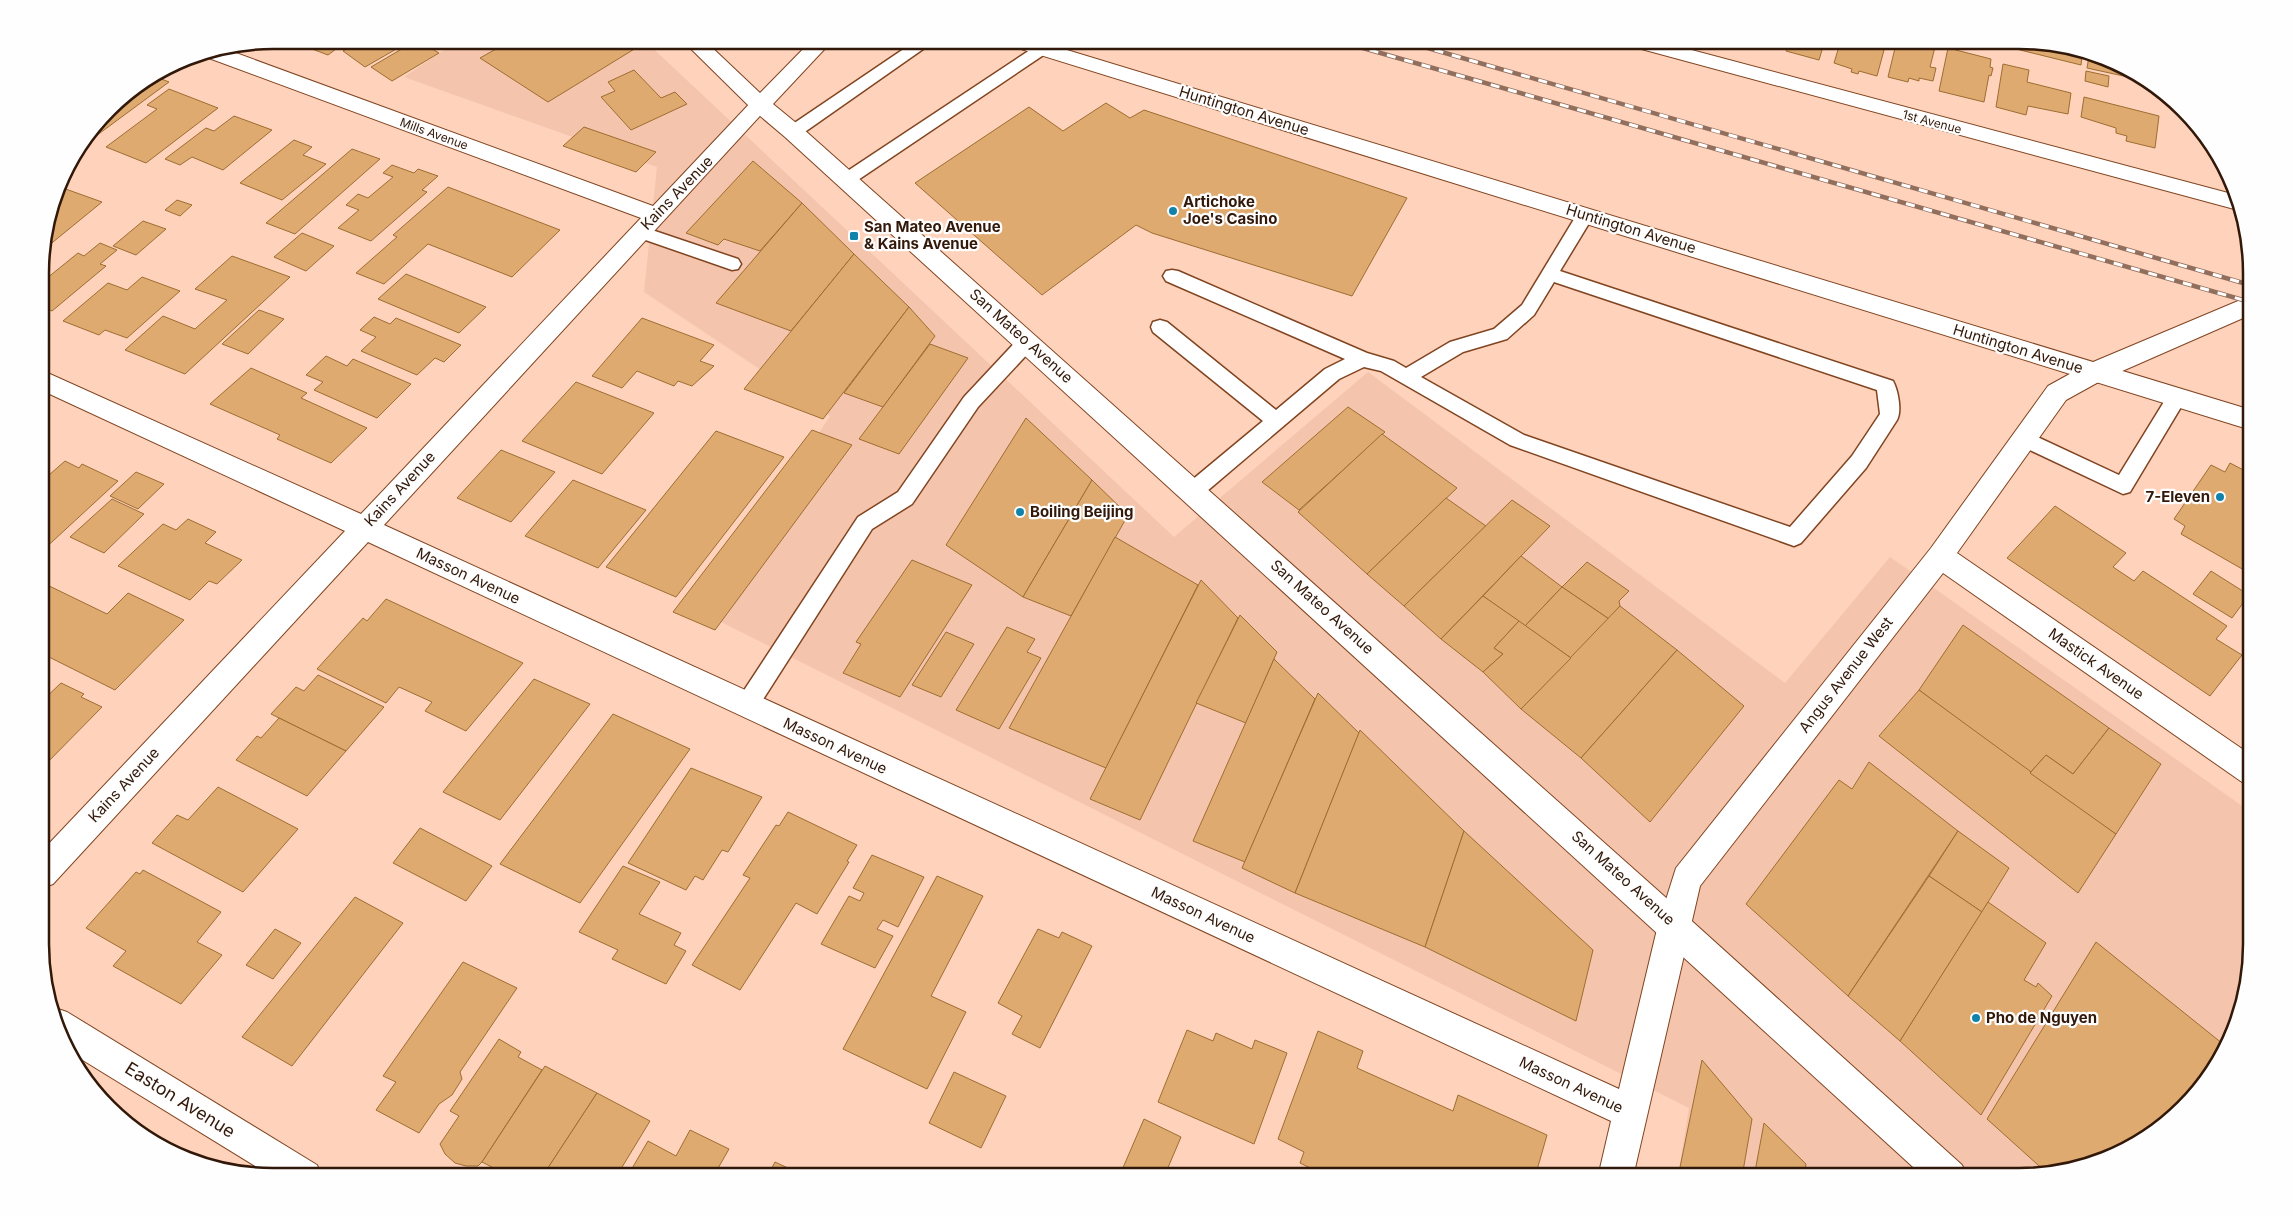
<svg xmlns="http://www.w3.org/2000/svg" width="2292" height="1217" viewBox="0 0 2292 1217" font-family="Inter,sans-serif">
<style>
.built{fill:#f4c4ac}
.building{fill:#deaa70;stroke:#9e6d32}
.lines{fill:none;stroke-linecap:round;stroke-linejoin:round}
.lane-casing{stroke:#814420;stroke-width:3}
.street-casing{stroke:#814420;stroke-width:2}
.secondary-casing{stroke:#814420;stroke-width:2}
.lane{fill:#fff;fill-rule:evenodd}
.street{fill:#fff;fill-rule:evenodd}
.secondary{fill:#fff;fill-rule:evenodd}
.rail-casing{stroke:#926f5d;stroke-width:4.5}
.rail{stroke:#fefefe;stroke-width:3;stroke-dasharray:9;stroke-linecap:butt}
.poi-dot{fill:#1182a9;stroke:#fefefe;stroke-width:2}
.labels{text-anchor:middle;stroke-width:4.5;stroke-linejoin:round;paint-order:stroke}
.far-street-label{font-size:12px;fill:#321809;stroke:#fefefe}
.street-label{font-size:15px;fill:#321809;stroke:#fefefe}
.poi-label{font-size:15px;font-weight:bold;fill:#321809;stroke:#fefefe;text-anchor:start}
.near-street-label{font-size:18px;fill:#321809;stroke:#fefefe}
.rim{fill:none;stroke:#321809;stroke-width:2.5}
</style>
<rect width="100%" height="100%" fill="#fed2bb"/>
<!-- built -->
<polygon class="built" points="459,40 644,40 1174,537 1368,372 1785,683 1890,557 2252,813 2252,945 2228,1048 2194,1098 2148,1138 2094,1165 2034,1177 1678,1177 1689,1108 703,613 830,416 644,292 657,167 404,77"/>
<!-- building -->
<g class="building">
<polygon points="288,40 348,40 328,55"/>
<polygon points="363,40 412,40 365,67 343,51"/>
<polygon points="417,40 439,53 392,81 371,67"/>
<polygon points="512,40 628,40 636,48 548,102 480,58"/>
<polygon points="1751,40 1782,40 1779,48"/>
<polygon points="1790,40 1825,40 1819,60 1786,51"/>
<polygon points="1841,40 1880,40 1878,48 1884,50 1877,76 1859,71 1858,74 1851,72 1852,69 1834,63"/>
<polygon points="1897,40 1907,40 1935,47 1930,67 1936,68 1933,81 1919,78 1919,81 1909,78 1908,82 1888,77"/>
<polygon points="1950,40 1965,40 1964,46 1949,42"/>
<polygon points="2009,40 2019,40 2082,55 2081,65 2008,47"/>
<polygon points="1948,48 1991,59 1990,67 1993,68 1991,76 1989,75 1984,102 1939,91"/>
<polygon points="2089,56 2123,64 2128,68 2128,77 2087,68"/>
<polygon points="2003,64 2029,70 2027,82 2071,93 2068,114 2028,106 2026,115 1996,107"/>
<polygon points="634,70 661,98 675,92 687,104 631,130 601,97 615,91 608,82"/>
<polygon points="2086,71 2109,76 2108,87 2085,81"/>
<polygon points="154,76 169,82 81,147 119,98"/>
<polygon points="169,89 218,108 146,163 106,147 157,109 147,105"/>
<polygon points="2084,97 2159,116 2155,148 2126,141 2127,136 2116,133 2116,128 2081,117"/>
<polygon points="1106,103 1130,118 1144,110 1407,198 1352,296 1152,233 1136,225 1042,295 915,183 1029,107 1063,131"/>
<polygon points="234,116 272,130 223,170 192,157 180,165 165,159 206,128 214,131"/>
<polygon points="584,127 656,152 636,172 563,146"/>
<polygon points="294,140 312,147 303,155 326,164 282,200 240,183"/>
<polygon points="352,149 380,159 295,234 266,223"/>
<polygon points="753,161 802,203 760,251 724,239 718,245 686,233"/>
<polygon points="392,165 414,173 418,169 438,176 422,190 427,192 371,241 338,228 359,210 346,205 358,194 368,198 393,177 383,173"/>
<polygon points="60,187 102,202 42,251"/>
<polygon points="448,187 560,230 512,277 428,244 384,284 356,273 397,237 393,235"/>
<polygon points="177,200 192,205 180,216 165,210"/>
<polygon points="802,203 854,254 791,331 716,303"/>
<polygon points="143,221 166,229 136,255 113,246"/>
<polygon points="302,233 334,246 306,271 274,257"/>
<polygon points="100,243 117,250 100,264 106,266 52,311 41,306 41,283 78,253 84,256"/>
<polygon points="854,254 909,307 823,419 744,389"/>
<polygon points="232,256 290,277 185,374 125,350 163,316 195,329 227,300 195,289"/>
<polygon points="406,274 486,307 459,333 378,299"/>
<polygon points="142,277 180,291 127,338 105,330 99,335 63,321 108,283 127,290"/>
<polygon points="909,307 935,336 883,407 844,393"/>
<polygon points="259,310 284,319 248,354 222,344"/>
<polygon points="374,317 390,324 396,318 461,345 444,362 435,358 417,375 361,351 376,337 360,330"/>
<polygon points="642,318 714,345 700,361 714,366 692,386 678,381 674,386 637,371 622,388 592,376"/>
<polygon points="930,344 968,358 899,454 859,439"/>
<polygon points="326,356 347,366 353,359 411,384 377,418 314,390 323,382 306,375"/>
<polygon points="251,368 307,393 301,398 367,428 331,463 277,439 280,435 210,404"/>
<polygon points="576,382 654,413 602,474 522,441"/>
<polygon points="1348,407 1385,432 1299,510 1262,482"/>
<polygon points="1026,418 1092,480 1023,597 946,545"/>
<polygon points="812,430 852,445 715,630 673,612"/>
<polygon points="716,431 784,457 676,597 606,567"/>
<polygon points="1382,434 1457,488 1367,574 1298,512"/>
<polygon points="501,450 555,472 511,522 457,498"/>
<polygon points="65,461 79,468 82,464 118,481 41,552 41,482"/>
<polygon points="2230,463 2251,474 2251,574 2181,534 2185,526 2174,519 2211,465 2225,472"/>
<polygon points="136,472 164,484 138,509 110,496"/>
<polygon points="573,480 646,510 598,568 525,536"/>
<polygon points="1092,480 1128,515 1071,616 1023,597"/>
<polygon points="1446,498 1486,526 1404,606 1367,574"/>
<polygon points="112,499 144,514 104,553 70,537"/>
<polygon points="1512,500 1550,526 1441,639 1404,606"/>
<polygon points="2055,506 2126,553 2113,567 2134,581 2143,571 2227,626 2216,639 2242,655 2210,696 2007,558"/>
<polygon points="188,519 216,532 205,543 242,560 217,584 209,581 190,600 118,566 163,524 176,530"/>
<polygon points="1115,537 1198,585 1106,768 1009,728"/>
<polygon points="1521,556 1562,587 1525,626 1483,596"/>
<polygon points="912,560 972,585 900,697 843,673 861,644 856,642"/>
<polygon points="1587,562 1629,591 1619,601 1620,606 1609,619 1562,587"/>
<polygon points="2211,571 2249,595 2232,618 2193,594"/>
<polygon points="1201,580 1238,618 1140,820 1090,799"/>
<polygon points="41,582 107,614 128,593 184,620 115,690 41,653"/>
<polygon points="1562,587 1609,619 1571,658 1525,626"/>
<polygon points="1483,596 1519,621 1494,648 1503,654 1483,672 1441,639"/>
<polygon points="386,599 523,663 466,731 425,711 432,702 399,687 386,703 317,669 363,618 367,621"/>
<polygon points="1620,606 1677,650 1581,758 1521,709"/>
<polygon points="1240,615 1277,652 1246,723 1196,703"/>
<polygon points="1519,621 1571,658 1521,709 1483,672 1503,654 1494,648"/>
<polygon points="1963,625 2109,728 2073,774 2046,755 2030,773 1919,690"/>
<polygon points="1007,627 1035,639 1027,652 1041,658 999,729 956,710"/>
<polygon points="946,632 974,644 941,697 912,685"/>
<polygon points="1677,650 1744,706 1650,822 1581,758"/>
<polygon points="1274,659 1315,699 1245,862 1193,841"/>
<polygon points="318,675 384,707 346,751 271,714 296,687 304,691"/>
<polygon points="534,679 590,704 500,820 443,792"/>
<polygon points="61,683 84,694 81,697 102,707 42,768 41,702"/>
<polygon points="1919,690 2116,834 2078,893 1879,736"/>
<polygon points="1318,693 1359,733 1295,893 1242,868"/>
<polygon points="613,714 690,749 580,903 500,864"/>
<polygon points="279,718 346,751 307,796 236,760 257,736 261,738"/>
<polygon points="2109,728 2161,764 2116,834 2030,773 2046,755 2073,774"/>
<polygon points="1360,730 1464,831 1425,947 1295,893"/>
<polygon points="1869,762 1958,831 1848,996 1746,904 1839,780 1852,789"/>
<polygon points="691,768 762,797 728,852 722,850 703,880 695,876 686,890 628,863"/>
<polygon points="218,787 298,829 243,892 152,843 177,815 188,820"/>
<polygon points="788,812 857,845 847,861 849,862 817,914 796,903 740,990 692,965 750,878 743,875 776,825 779,826"/>
<polygon points="420,828 492,866 466,901 393,863"/>
<polygon points="1464,831 1593,950 1576,1021 1425,947"/>
<polygon points="1958,831 2009,868 1982,912 1929,876"/>
<polygon points="872,855 924,877 898,927 883,920 877,929 893,936 875,968 821,944 849,896 860,901 864,893 853,888"/>
<polygon points="623,866 660,882 639,914 681,933 674,945 686,951 666,984 612,959 618,950 579,932"/>
<polygon points="143,870 221,912 197,942 222,955 181,1004 113,966 126,951 86,928 136,872 140,874"/>
<polygon points="937,876 983,896 931,996 966,1012 927,1089 843,1049"/>
<polygon points="1929,876 1982,912 1900,1041 1848,996"/>
<polygon points="355,897 403,923 292,1066 242,1037"/>
<polygon points="1988,902 2046,943 2024,980 2036,987 2038,983 2052,996 1981,1115 1900,1041"/>
<polygon points="275,929 301,943 273,979 246,965"/>
<polygon points="1038,929 1059,938 1062,932 1092,946 1040,1048 1012,1034 1022,1016 998,1003"/>
<polygon points="2096,942 2228,1048 2194,1098 2148,1138 2094,1165 2048,1174 1987,1119"/>
<polygon points="463,962 517,988 460,1072 462,1079 452,1095 439,1104 419,1133 376,1110 396,1082 383,1076"/>
<polygon points="1187,1030 1213,1041 1216,1033 1252,1049 1255,1040 1287,1053 1254,1144 1158,1102"/>
<polygon points="1318,1031 1363,1051 1357,1068 1453,1111 1458,1095 1547,1135 1535,1177 1329,1177 1300,1163 1304,1152 1278,1139"/>
<polygon points="499,1039 521,1052 518,1057 542,1070 482,1162 478,1166 466,1166 455,1163 445,1154 440,1144 459,1116 450,1111"/>
<polygon points="1702,1060 1752,1119 1742,1177 1678,1177"/>
<polygon points="545,1066 597,1093 542,1177 511,1177 482,1162"/>
<polygon points="954,1072 1006,1096 981,1148 929,1123"/>
<polygon points="597,1093 650,1121 616,1177 542,1177"/>
<polygon points="1144,1119 1181,1137 1164,1177 1119,1177"/>
<polygon points="1764,1123 1806,1164 1804,1177 1754,1177"/>
<polygon points="690,1130 729,1149 713,1177 627,1177 648,1141 676,1156"/>
<polygon points="775,1162 803,1175 806,1171 819,1177 767,1177"/>
</g>
<g class="lines">
<!-- lane casing -->
<g class="lane-casing">
<g id="lane">
<polygon points="917,40 936,40 799,136 787,136 785,132 787,128"/>
<polygon points="1042,44 1048,46 1050,49 1048,52 852,184 846,186 840,184 838,180 840,176 1036,46"/>
<path d="M1585,209L1591,211L1594,215L1560,271L1893,381C1898,390 1902,411 1897,420L1866,468L1801,543L1794,546L1510,445L1381,371L1364,367L1339,379L1200,497L1193,499L1186,497L1183,491L1186,485L1263,421L1153,332L1151,327L1153,322L1160,320L1167,322L1276,410L1325,369L1345,359L1166,281L1163,276L1166,271L1172,270L1178,271L1367,353L1394,361L1406,368L1450,342L1494,329L1522,305L1579,211ZM1554,282L1877,390L1880,414L1852,456L1790,527L1524,435L1421,377L1463,352L1507,339L1534,315Z"/>
<polygon points="640,226 738,259 741,264 738,269 732,270 634,236 631,232 634,228"/>
<polygon points="1027,335 1034,337 1036,342 1034,347 978,407 912,504 872,529 755,712 747,715 739,712 736,705 739,698 858,517 898,492 964,397 1020,337"/>
<polygon points="2177,390 2184,392 2187,397 2130,492 2123,494 2017,444 2014,439 2017,434 2024,431 2031,434 2119,475 2170,392"/>
</g>
</g>
<!-- street casing -->
<g class="street-casing">
<g id="street">
<polygon points="1620,40 1654,40 2232,194 2238,210 1623,44"/>
<polygon points="225,49 653,206 753,100 760,98 767,100 770,105 384,525 1619,1089 1658,925 1676,868 1931,548 2048,386 2086,365 2250,296 2250,315 2104,379 2066,400 1957,553 2251,755 2252,786 2242,782 1943,573 1700,886 1633,1177 1598,1177 1611,1121 368,542 53,884 42,888 42,851 345,531 41,390 41,370 361,514 641,218 206,57 204,54"/>
<polygon points="55,1008 67,1012 317,1165 322,1177 273,1177 68,1051 58,1033 51,1009"/>
</g>
</g>
<!-- secondary casing -->
<g class="secondary-casing">
<g id="secondary">
<polygon points="682,40 704,40 760,93 812,40 833,40 773,104 801,127 1673,904 1962,1165 1967,1177 1924,1177 785,137 753,110"/>
<polygon points="1002,40 1034,40 2251,410 2251,430 1005,44"/>
</g>
</g>
<!-- lane -->
<use href="#lane" class="lane"/>
<!-- street -->
<use href="#street" class="street"/>
<!-- secondary -->
<use href="#secondary" class="secondary"/>
<!-- rail casing -->
<g class="rail-casing">
<g id="rail">
<polyline points="1335,40 2250,302"/>
<polyline points="1400,40 2250,285"/>
</g>
</g>
<!-- rail -->
<use href="#rail" class="rail"/>
</g>
<!-- markers -->
<g class="poi-dot">
<circle cx="1173" cy="211" r="5"/>
<rect x="849" y="231" width="10" height="10" rx="2.5"/>
<circle cx="2220" cy="497" r="5"/>
<circle cx="1020" cy="512" r="5"/>
<circle cx="1976" cy="1018" r="5"/>
</g>
<g class="labels">
<!-- far-street labels -->
<g class="far-street-label">
<text transform="translate(1932 122) rotate(15)" y="4">1st Avenue</text>
<text transform="translate(434 134) rotate(20)" y="4">Mills Avenue</text>
</g>
<!-- street labels -->
<g class="street-label">
<text transform="translate(1244 111) rotate(17)" y="5">Huntington Avenue</text>
<text transform="translate(677 193) rotate(-46)" y="5">Kains Avenue</text>
<text transform="translate(1631 229) rotate(17)" y="5">Huntington Avenue</text>
<text transform="translate(1021 336) rotate(42)" y="5">San Mateo Avenue</text>
<text transform="translate(2018 349) rotate(17)" y="5">Huntington Avenue</text>
<text transform="translate(400 489) rotate(-47)" y="5">Kains Avenue</text>
<text transform="translate(468 576) rotate(25)" y="5">Masson Avenue</text>
<text transform="translate(1322 607) rotate(42)" y="5">San Mateo Avenue</text>
<text transform="translate(2096 664) rotate(35)" y="5">Mastick Avenue</text>
<text transform="translate(1846 675) rotate(-52)" y="5">Angus Avenue West</text>
<text transform="translate(835 746) rotate(25)" y="5">Masson Avenue</text>
<text transform="translate(124 785) rotate(-47)" y="5">Kains Avenue</text>
<text transform="translate(1623 878) rotate(42)" y="5">San Mateo Avenue</text>
<text transform="translate(1203 915) rotate(25)" y="5">Masson Avenue</text>
<text transform="translate(1571 1085) rotate(25)" y="5">Masson Avenue</text>
</g>
<!-- poi labels -->
<g class="poi-label">
<text x="1183" y="207">Artichoke<tspan x="1183" dy="17">Joe's Casino</tspan></text>
<text x="864" y="232">San Mateo Avenue<tspan x="864" dy="17">&amp; Kains Avenue</tspan></text>
<text x="2210" y="502" text-anchor="end">7-Eleven</text>
<text x="1030" y="517">Boiling Beijing</text>
<text x="1986" y="1023">Pho de Nguyen</text>
</g>
<!-- near-street labels -->
<g class="near-street-label">
<text transform="translate(180 1100) rotate(32)" y="6">Easton Avenue</text>
</g>
</g>
<!-- crop -->
<path d="M0 0H2292V1217H0ZM273 49H2019A224 224 0 0 1 2243 273V944A224 224 0 0 1 2019 1168H273A224 224 0 0 1 49 944V273A224 224 0 0 1 273 49Z" fill="#fefefe" fill-rule="evenodd"/>
<path class="rim" d="M273 49H2019A224 224 0 0 1 2243 273V944A224 224 0 0 1 2019 1168H273A224 224 0 0 1 49 944V273A224 224 0 0 1 273 49Z"/>
</svg>
